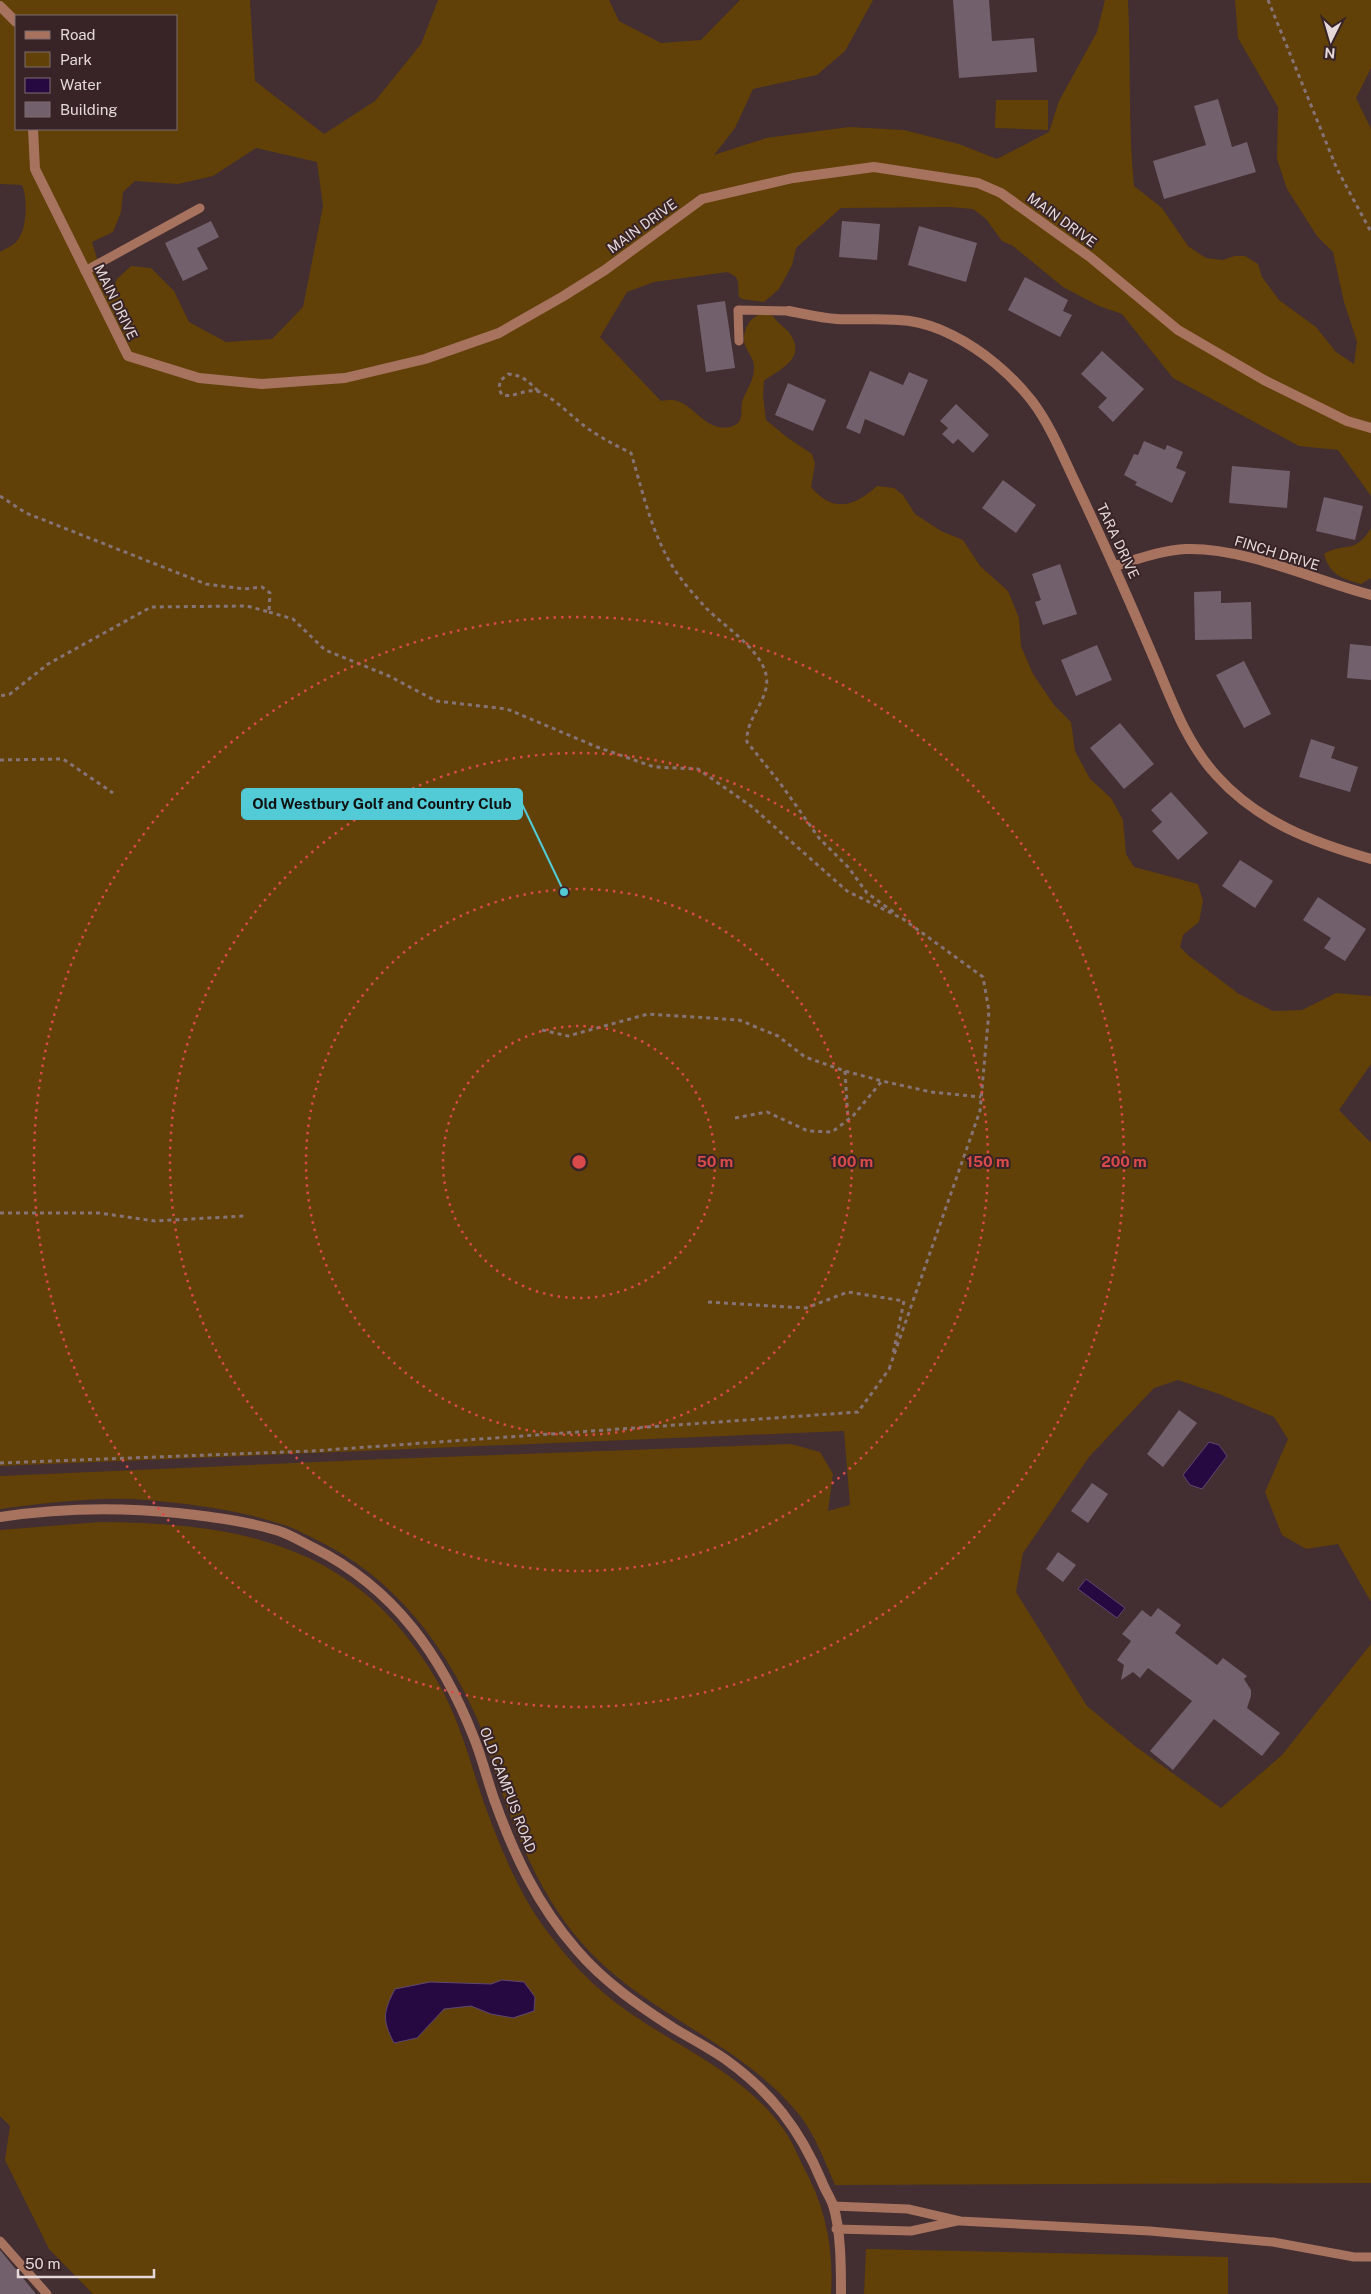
<svg xmlns="http://www.w3.org/2000/svg" width="1371" height="2294" viewBox="0 0 1371 2294" font-family="'Public Sans',sans-serif">
<style>
.green{fill:#614108;fill-rule:evenodd}
.water{fill:#270942;stroke:#60476f}
.building{fill:#72606d}
.lines{fill:none;stroke-linecap:round;stroke-linejoin:round}
.path{stroke:#857375;stroke-width:3;stroke-dasharray:4 4;stroke-linecap:butt}
.service{stroke:#a7735f;stroke-width:9}
.minor{stroke:#a7735f;stroke-width:10}
.ring{fill:none;stroke:#d94b4b;stroke-width:2.5;stroke-dasharray:2.5 5}
.labels{text-anchor:middle;stroke-width:4;stroke-linejoin:round;paint-order:stroke}
.street-label{font-size:14px;fill:#e5d8d9;stroke:#382427}
.centre{fill:#d94b4b;stroke:#382427;stroke-width:2.5}
.ring-label{font-size:15px;text-anchor:middle;font-weight:bold;fill:#d94b4b;stroke:#382427;stroke-width:4;stroke-linejoin:round;paint-order:stroke}
.leader{fill:none;stroke:#52cbd7;stroke-width:2}
.callout-dot{fill:#52cbd7;stroke:#382427;stroke-width:2}
.callout{fill:#52cbd7;stroke:#52cbd7;stroke-width:2}
.callout-label{font-size:15px;text-anchor:middle;font-weight:bold;fill:#111}
</style>
<rect width="100%" height="100%" fill="#432e31"/>
<!-- green -->
<g class="green">
<path d="M0,0H250L255,81L324,134L375,101L421,44L438,0H609L619,21L661,43L701,40L740,0H873L845,51L817,75L753,89L735,128L714,155L766,138L849,127L904,130L959,144L997,159L1049,132L1059,101L1097,32L1105,0H1128C1131,62 1128,124 1134,186L1162,208L1188,246L1206,258L1222,260L1235,256H1245L1258,264L1262,277L1279,300L1316,327L1336,352L1354,364L1357,342L1344,302L1333,252L1317,236L1287,189L1277,159L1278,107L1238,38L1235,0H1371V68L1356,98L1371,129V496L1338,450L1299,446L1173,378L1122,314L1099,306L1063,287L1013,246L1002,241L986,219L973,209L949,207L841,208L796,248L792,265L784,280L778,290L764,302L742,299L739,297C737,282 742,278 727,272L654,282L627,292L600,337L661,401C667,400 674,399 680,402C698,410 709,434 733,426C746,421 739,408 743,399C748,387 754,381 754,367C754,356 744,350 744,339C744,323 758,307 774,317C778,325 788,328 792,337C805,360 778,370 764,381L763,396L766,420L788,438L812,454L815,464L811,487C833,513 854,507 877,486L894,488L903,495L915,514L941,531L963,540L980,566L1008,591L1019,618L1021,646L1033,674L1054,705L1071,722L1075,751L1090,779L1111,798L1123,820L1126,854L1134,867L1198,884L1203,901L1199,922L1183,935L1180,947L1189,956L1239,994L1273,1011L1302,1010L1336,993L1371,996V1064L1339,1110L1371,1143V1602L1338,1544L1306,1549L1282,1535L1265,1492L1288,1439L1274,1417L1219,1394L1178,1380L1154,1388L1089,1457L1023,1553L1016,1592L1087,1706L1135,1746L1221,1808L1282,1755L1371,1644V2183L835,2185C825,2162 816,2137 801,2117C746,2046 654,2018 592,1954C548,1909 521,1849 501,1790C494,1770 489,1748 481,1728C447,1646 395,1577 313,1538C303,1533 292,1527 281,1524C239,1510 191,1504 147,1500C99,1496 48,1503 0,1509V1476L361,1460L791,1444L820,1452L833,1474L828,1511L850,1505L844,1431L0,1466V252C5,249 14,245 17,241C27,230 28,198 22,185L0,184ZM16,16H176V129H16ZM256,148L317,162L323,206L303,307L272,339L226,342L189,322L174,291L151,268L131,266L117,279L109,299L92,242L113,232L121,212L123,192L135,181L178,184L213,176Z"/>
<polygon points="996,100 1048,100 1048,130 995,128"/>
<path d="M1371,528V578L1361,584C1342,579 1329,574 1324,554C1346,541 1354,556 1371,528Z"/>
<path d="M100,1522C194,1523 287,1531 363,1592C394,1617 421,1652 440,1686C460,1722 470,1762 483,1800C501,1850 522,1903 557,1944C571,1962 587,1979 605,1994C662,2042 740,2067 784,2130C792,2141 797,2154 803,2166C825,2206 834,2248 831,2294H93L49,2249L5,2160L10,2126L0,2116V1530ZM502,1980L491,2014L471,2006L444,2009L417,2038L394,2043L389,2033L430,1982L491,1984Z"/>
<polygon points="866,2249 1228,2257 1228,2294 864,2294"/>
</g>
<!-- water -->
<g class="water">
<polygon points="1209,1442 1219,1445 1227,1456 1202,1489 1190,1485 1183,1475"/>
<polygon points="1086,1579 1125,1608 1117,1618 1078,1589"/>
<path d="M502,1980L524,1982L535,1997L534,2011L513,2018L491,2014L471,2006L444,2009L417,2038L394,2043C382,2020 383,2012 395,1989L430,1982L491,1984Z"/>
</g>
<!-- building -->
<g class="building">
<polygon points="953,0 989,0 992,41 1034,38 1037,72 959,78"/>
<polygon points="1218,99 1232,147 1247,142 1256,172 1164,199 1153,161 1206,145 1194,106"/>
<polygon points="211,221 219,237 197,248 208,269 183,281 165,243"/>
<polygon points="842,221 880,224 877,260 839,257"/>
<polygon points="919,226 977,243 966,282 908,265"/>
<polygon points="1025,277 1068,300 1063,311 1072,315 1060,337 1008,310"/>
<polygon points="725,301 735,368 706,372 697,305"/>
<polygon points="1102,351 1144,389 1113,422 1098,407 1107,398 1081,374"/>
<polygon points="870,371 903,385 909,372 928,380 904,436 865,419 860,434 846,428"/>
<polygon points="788,383 826,400 813,431 775,415"/>
<polygon points="956,404 989,435 973,453 958,439 953,444 942,434 948,428 940,421"/>
<polygon points="1144,441 1165,450 1167,445 1183,452 1176,468 1186,472 1172,503 1135,485 1137,482 1124,475 1134,454 1138,455"/>
<polygon points="1232,466 1290,471 1287,508 1229,503"/>
<polygon points="1003,480 1036,505 1016,533 982,508"/>
<polygon points="1324,497 1363,506 1355,540 1316,531"/>
<polygon points="1060,564 1077,614 1043,625 1035,602 1041,600 1032,574"/>
<polygon points="1221,591 1221,603 1251,602 1252,639 1195,640 1194,592"/>
<polygon points="1350,644 1371,646 1371,680 1347,678"/>
<polygon points="1097,645 1112,680 1076,696 1061,660"/>
<polygon points="1244,661 1271,714 1244,728 1216,675"/>
<polygon points="1120,723 1154,764 1124,789 1090,748"/>
<polygon points="1311,739 1335,747 1331,758 1358,767 1350,792 1299,777"/>
<polygon points="1171,792 1208,833 1178,860 1152,831 1162,822 1151,810"/>
<polygon points="1240,860 1273,881 1255,908 1222,886"/>
<polygon points="1318,897 1366,929 1345,961 1324,948 1331,938 1303,920"/>
<polygon points="1179,1410 1197,1423 1163,1467 1147,1454"/>
<polygon points="1092,1483 1108,1494 1088,1523 1071,1511"/>
<polygon points="1058,1552 1076,1565 1063,1582 1046,1569"/>
<polygon points="1158,1608 1181,1625 1175,1633 1217,1665 1223,1658 1247,1676 1244,1679 1251,1690 1251,1696 1247,1708 1280,1733 1262,1756 1214,1719 1173,1770 1150,1751 1192,1701 1148,1668 1140,1678 1133,1672 1121,1680 1124,1665 1117,1660 1131,1641 1122,1634 1142,1610 1151,1617"/>
<polygon points="0,2250 5,2256 36,2294 0,2294"/>
</g>
<g class="lines">
<!-- path -->
<g class="path">
<polyline points="1268,0 1337,169 1371,232"/>
<path d="M538,391C528,381 522,375 508,374L500,381L499,389L502,395C514,398 524,389 536,391C550,393 577,422 590,430C603,439 617,446 631,453C644,496 653,540 679,576C687,587 697,598 706,608C724,626 757,647 765,671C774,697 745,716 747,742L780,783L819,838L848,867L867,893L895,913"/>
<polyline points="0,496 26,513 206,584 244,589 262,587 270,593 269,612 247,606 151,607 48,664 10,694 0,696"/>
<polyline points="269,612 293,619 325,650 389,676 436,701 507,709 597,747 654,767 698,769 751,806 847,891 903,919 983,977 989,1011 980,1111 889,1369"/>
<polyline points="0,760 63,759 113,793"/>
<polyline points="542,1030 568,1036 648,1014 739,1020 778,1036 805,1057 845,1071 882,1081"/>
<polyline points="845,1071 848,1119"/>
<polyline points="735,1118 767,1112 808,1131 832,1132 853,1116 882,1081 931,1092 981,1097"/>
<polyline points="0,1213 99,1213 155,1221 245,1216"/>
<polyline points="708,1302 806,1308 848,1292 904,1301 893,1354"/>
<polyline points="0,1463 312,1451 858,1412 890,1368"/>
</g>
<!-- service -->
<g class="service">
<polyline points="85,271 200,208"/>
<polyline points="739,341 738,310 789,311"/>
<polyline points="833,2206 908,2209 960,2221 1150,2231 1273,2242 1354,2257 1371,2257"/>
<polyline points="836,2229 911,2231 957,2221"/>
<polyline points="0,2241 47,2294"/>
</g>
<!-- minor -->
<g class="minor">
<polyline points="0,6 16,22"/>
<polyline points="33,129 35,169 128,356 199,378 262,384 345,378 425,359 499,333 562,297 605,270 702,199 793,178 874,167 978,183 1001,193 1090,257 1178,330 1264,380 1347,421 1371,428"/>
<path d="M789,311C805,314 821,318 837,319C882,321 908,313 952,335C982,350 1011,374 1032,401C1051,426 1063,457 1077,486C1104,543 1130,602 1155,661C1172,701 1186,742 1216,775C1258,822 1312,842 1371,859"/>
<path d="M1115,566C1138,559 1162,550 1186,549C1244,547 1314,580 1371,595"/>
<path d="M0,1517C59,1508 119,1507 178,1513C213,1517 246,1521 279,1531C291,1535 302,1542 314,1548C394,1588 442,1656 474,1738C482,1758 487,1779 494,1799C514,1855 537,1904 576,1949C604,1982 639,2006 675,2029C692,2039 709,2048 725,2059C771,2092 800,2129 822,2182C825,2190 830,2197 833,2205C841,2230 841,2267 841,2294"/>
</g>
</g>
<!-- distance rings -->
<g class="ring">
<circle cx="579" cy="1162" r="136"/>
<circle cx="579" cy="1162" r="273"/>
<circle cx="579" cy="1162" r="409"/>
<circle cx="579" cy="1162" r="545"/>
</g>
<g class="labels">
<!-- street labels -->
<g class="street-label">
<text transform="translate(1062 220) rotate(36)" y="5">MAIN DRIVE</text>
<text transform="translate(642 226) rotate(-36)" y="5">MAIN DRIVE</text>
<text transform="translate(116 302) rotate(64)" y="5">MAIN DRIVE</text>
<text transform="translate(1118 541) rotate(65)" y="5">TARA DRIVE</text>
<text transform="translate(1277 553) rotate(17)" y="5">FINCH DRIVE</text>
<text transform="translate(508 1790) rotate(69)" y="5">OLD CAMPUS ROAD</text>
</g>
</g>
<circle cx="579" cy="1162" r="8" class="centre"/>
<g class="ring-label">
<text x="715" y="1167">50 m</text>
<text x="852" y="1167">100 m</text>
<text x="988" y="1167">150 m</text>
<text x="1124" y="1167">200 m</text>
</g>
<!-- callouts -->
<path class="leader" d="M564 892L522 804"/>
<circle class="callout-dot" cx="564" cy="892" r="5"/>
<rect class="callout" x="242" y="789" width="280" height="30" rx="5"/>
<g class="callout-label">
<text x="382" y="809">Old Westbury Golf and Country Club</text>
</g>
<!-- legend -->
<rect x="15" y="15" width="162" height="115" fill="#382427" stroke="#7d6c6e"/>
<rect x="25" y="31" width="25" height="8" fill="#a7735f" stroke="#7d6c6e"/>
<text x="60" y="40" font-size="15" fill="#e5d8d9">Road</text>
<rect x="25" y="52" width="25" height="15" fill="#614108" stroke="#7d6c6e"/>
<text x="60" y="65" font-size="15" fill="#e5d8d9">Park</text>
<rect x="25" y="78" width="25" height="15" fill="#270942" stroke="#7d6c6e"/>
<text x="60" y="90" font-size="15" fill="#e5d8d9">Water</text>
<rect x="25" y="102" width="25" height="15" fill="#72606d" stroke="#7d6c6e"/>
<text x="60" y="115" font-size="15" fill="#e5d8d9">Building</text>
<!-- north arrow -->
<g transform="translate(1331 40) rotate(185)" stroke="#382427" stroke-width="4" paint-order="stroke">
<path d="M0-4L9 19L0 12L-9 19Z" fill="#e5d8d9"/>
<text y="-8" font-size="14" font-weight="bold" text-anchor="middle" fill="#e5d8d9">N</text>
</g>
<!-- scale -->
<path d="M18 2269v8h136v-8" fill="none" stroke="#e5d8d9" stroke-width="2.5"/>
<text x="25" y="2269" font-size="15" fill="#e5d8d9" stroke="#382427" stroke-width="4" paint-order="stroke">50 m</text>
</svg>
